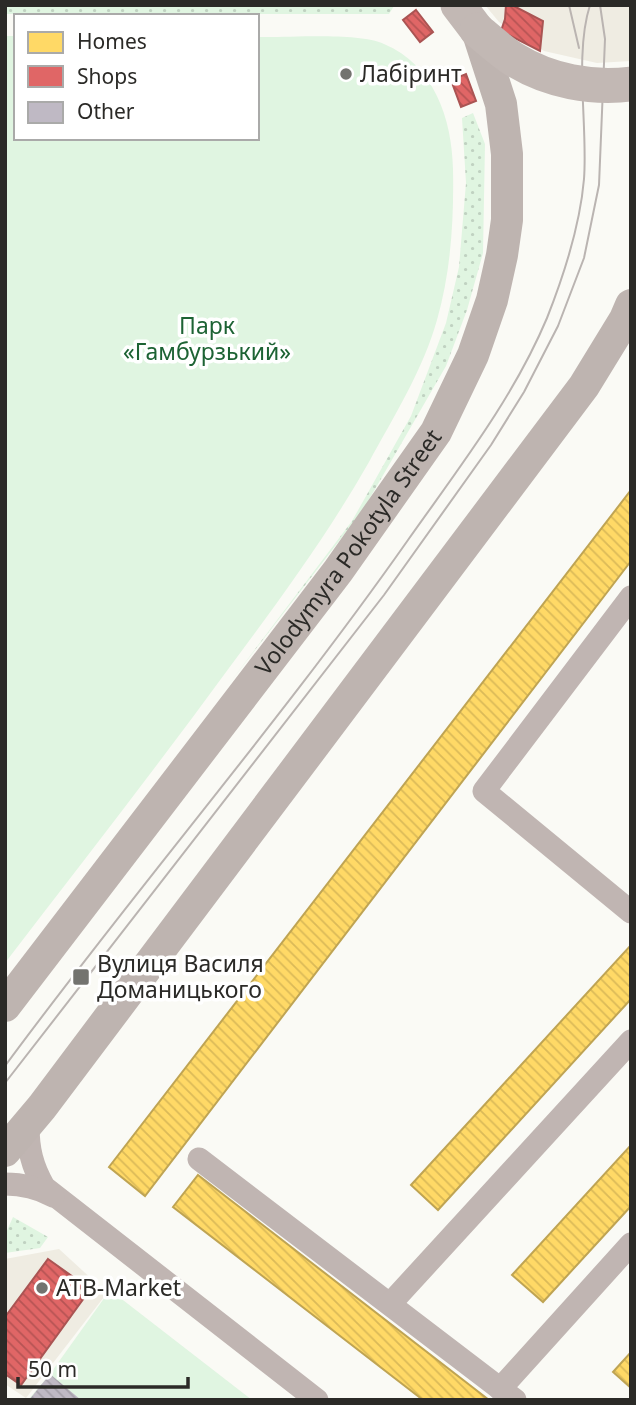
<svg xmlns="http://www.w3.org/2000/svg" width="636" height="1405" viewBox="0 0 636 1405" font-family="'Noto Sans',sans-serif">
<style>
.built{fill:#efece2}
.grass{fill:url(#grass-dots)}
.park{fill:#e0f5e1}
.homes{fill:url(#homes-back-hatch);stroke:#bfa453;stroke-width:2}
.shops{fill:url(#shops-back-hatch);stroke:#aa5453;stroke-width:2}
.building{fill:url(#building-back-hatch)}
.lines{fill:none;stroke-linecap:round;stroke-linejoin:round}
.street{stroke:#c0b5b2;stroke-width:23}
.secondary{stroke:#beb4b0;stroke-width:32}
.primary{stroke:#c2b8b4;stroke-width:35}
.tram{stroke:#bab4b1;stroke-width:2}
.primary-bridge{stroke:#c2b8b4;stroke-width:35}
.poi-dot{fill:#73736f;stroke:#fff;stroke-width:2.5}
.labels{text-anchor:middle;stroke-width:7;stroke-linejoin:round;paint-order:stroke}
.poi-label{font-size:23px;fill:#2b2a27;stroke:#fff;text-anchor:start}
.park-label{font-size:23px;fill:#1d6334;stroke:#fff}
.street-label{font-size:23px;fill:#2b2a27;stroke:#fff}
</style>
<defs>
<pattern id="grass-dots" width="8" height="8" patternUnits="userSpaceOnUse" patternTransform="scale(1.75)"><rect width="8" height="8" fill="#e0f5e1"/><path d="M2 2h.1M6 6h.1" fill="none" stroke="#c0d2c1" stroke-width="1.8" stroke-linecap="round"/></pattern>
<pattern id="homes-back-hatch" width="6" height="6" patternUnits="userSpaceOnUse" patternTransform="scale(1.75)"><rect width="6" height="6" fill="#ffd966"/><path d="M-1 5l2 2M0 0l6 6M5-1l2 2" fill="none" stroke="#dbba58"/></pattern>
<pattern id="shops-back-hatch" width="6" height="6" patternUnits="userSpaceOnUse" patternTransform="scale(1.75)"><rect width="6" height="6" fill="#e06666"/><path d="M-1 5l2 2M0 0l6 6M5-1l2 2" fill="none" stroke="#b65454"/></pattern>
<pattern id="building-back-hatch" width="6" height="6" patternUnits="userSpaceOnUse" patternTransform="scale(1.75)"><rect width="6" height="6" fill="#bfb9c4"/><path d="M-1 5l2 2M0 0l6 6M5-1l2 2" fill="none" stroke="#a49fa8"/></pattern>
</defs>
<rect width="100%" height="100%" fill="#fafaf5"/>
<!-- built -->
<g class="built">
<polygon points="485,5 631,5 631,61 597,63 544,51 499,22"/>
<polygon points="59,1249 107,1293 26,1398 5,1384 5,1259"/>
</g>
<!-- grass -->
<g class="grass">
<polygon points="5,5 393,5 394,6 389,14 5,14"/>
<polygon points="473,113 485,144 483,253 467,310 446,366 363,510 228,685 352,521 411,416 446,323 459,267 466,183 462,118"/>
<polygon points="13,1217 48,1237 40,1248 5,1253 5,1235"/>
</g>
<!-- park -->
<g class="park">
<path d="M5,36H16V138H257V37C289,38 357,32 384,44C434,65 452,119 453,169C454,219 451,271 437,320C423,370 394,416 369,462C328,534 279,601 229,668C156,768 80,865 5,963Z"/>
<polygon points="110,1290 252,1400 28,1400 50,1374"/>
</g>
<!-- homes -->
<g class="homes">
<polygon points="631,490 631,561 145,1196 109,1167"/>
<polygon points="631,945 631,999 438,1210 411,1185"/>
<polygon points="631,1145 631,1206 543,1302 512,1275"/>
<polygon points="198,1175 489,1400 423,1400 173,1207"/>
<polygon points="631,1352 631,1388 613,1372"/>
</g>
<!-- shops -->
<g class="shops">
<polygon points="506,5 512,5 543,21 540,51 501,31 505,19"/>
<polygon points="416,10 433,32 420,42 403,20"/>
<polygon points="466,74 476,101 461,107 451,80"/>
<polygon points="48,1259 83,1284 77,1293 84,1298 21,1385 5,1374 5,1317"/>
</g>
<!-- building -->
<polygon class="building" points="50,1374 81,1400 29,1400"/>
<g class="lines">
<!-- street -->
<g class="street">
<polyline points="631,597 484,791 631,912"/>
<path d="M28,1125C28,1149 32,1166 44,1187L317,1400"/>
<polyline points="199,1159 515,1400"/>
<path d="M5,1184C23,1184 37,1187 53,1196"/>
<polyline points="390,1304 631,1041"/>
<polyline points="500,1389 631,1244"/>
</g>
<!-- secondary -->
<g class="secondary">
<path id="s1" d="M5,1006L338,571L436,432L473,355L492,300L502,255L507,220V154L501,104L477,30"/>
<polyline points="5,1151 42,1107 584,386 625,319 631,305"/>
</g>
<!-- primary -->
<polyline class="primary" points="458,5 477,30"/>
<!-- tram -->
<g class="tram">
<polyline points="569,5 579,48"/>
<path d="M5,1066C136,888 281,721 408,540C458,469 513,399 547,318C564,275 580,226 584,179C588,127 574,55 590,5"/>
<polyline points="5,1083 384,595 491,445 524,392 558,326 584,258 599,185 605,39 600,5"/>
</g>
<!-- primary-bridge -->
<path class="primary-bridge" d="M477,30C489,40 502,52 515,60C549,81 592,89 631,84"/>
</g>
<!-- markers -->
<g class="poi-dot">
<circle cx="346" cy="74" r="7"/>
<rect x="72" y="968" width="18" height="18" rx="3.5"/>
<circle cx="42" cy="1288" r="7"/>
</g>
<g class="labels">
<!-- poi labels -->
<g class="poi-label">
<text x="360" y="82">Лабіринт</text>
<text x="97" y="972">Вулиця Василя<tspan x="97" dy="26">Доманицького</tspan></text>
<text x="56" y="1296">ATB-Market</text>
</g>
<!-- park labels -->
<g class="park-label">
<text x="207" y="334">Парк<tspan x="207" dy="26">«Гамбурзький»</tspan></text>
</g>
<!-- street labels -->
<g class="street-label">
<text dy="8" stroke="none"><textPath href="#s1" startOffset="569">Volodymyra Pokotyla Street</textPath></text>
</g>
</g>
<!-- border -->
<rect width="636" height="1405" fill="none" stroke="#2b2a27" stroke-width="14"/>
<!-- legend -->
<rect x="14" y="14" width="245" height="126" fill="#ffffff" stroke="#aaaaa9" stroke-width="2"/>
<rect x="28" y="32" width="35" height="21" fill="#ffd966" stroke="#aaaaa9" stroke-width="2"/>
<text x="77" y="49" font-size="21" fill="#2b2a27">Homes</text>
<rect x="28" y="66" width="35" height="21" fill="#e06666" stroke="#aaaaa9" stroke-width="2"/>
<text x="77" y="84" font-size="21" fill="#2b2a27">Shops</text>
<rect x="28" y="102" width="35" height="21" fill="#bfb9c4" stroke="#aaaaa9" stroke-width="2"/>
<text x="77" y="119" font-size="21" fill="#2b2a27">Other</text>
<!-- scale -->
<path d="M18 1377v10h170v-10" fill="none" stroke="#2b2a27" stroke-width="3.5"/>
<text x="28" y="1377" font-size="21" fill="#2b2a27" stroke="#ffffff" stroke-width="5" paint-order="stroke">50 m</text>
</svg>
